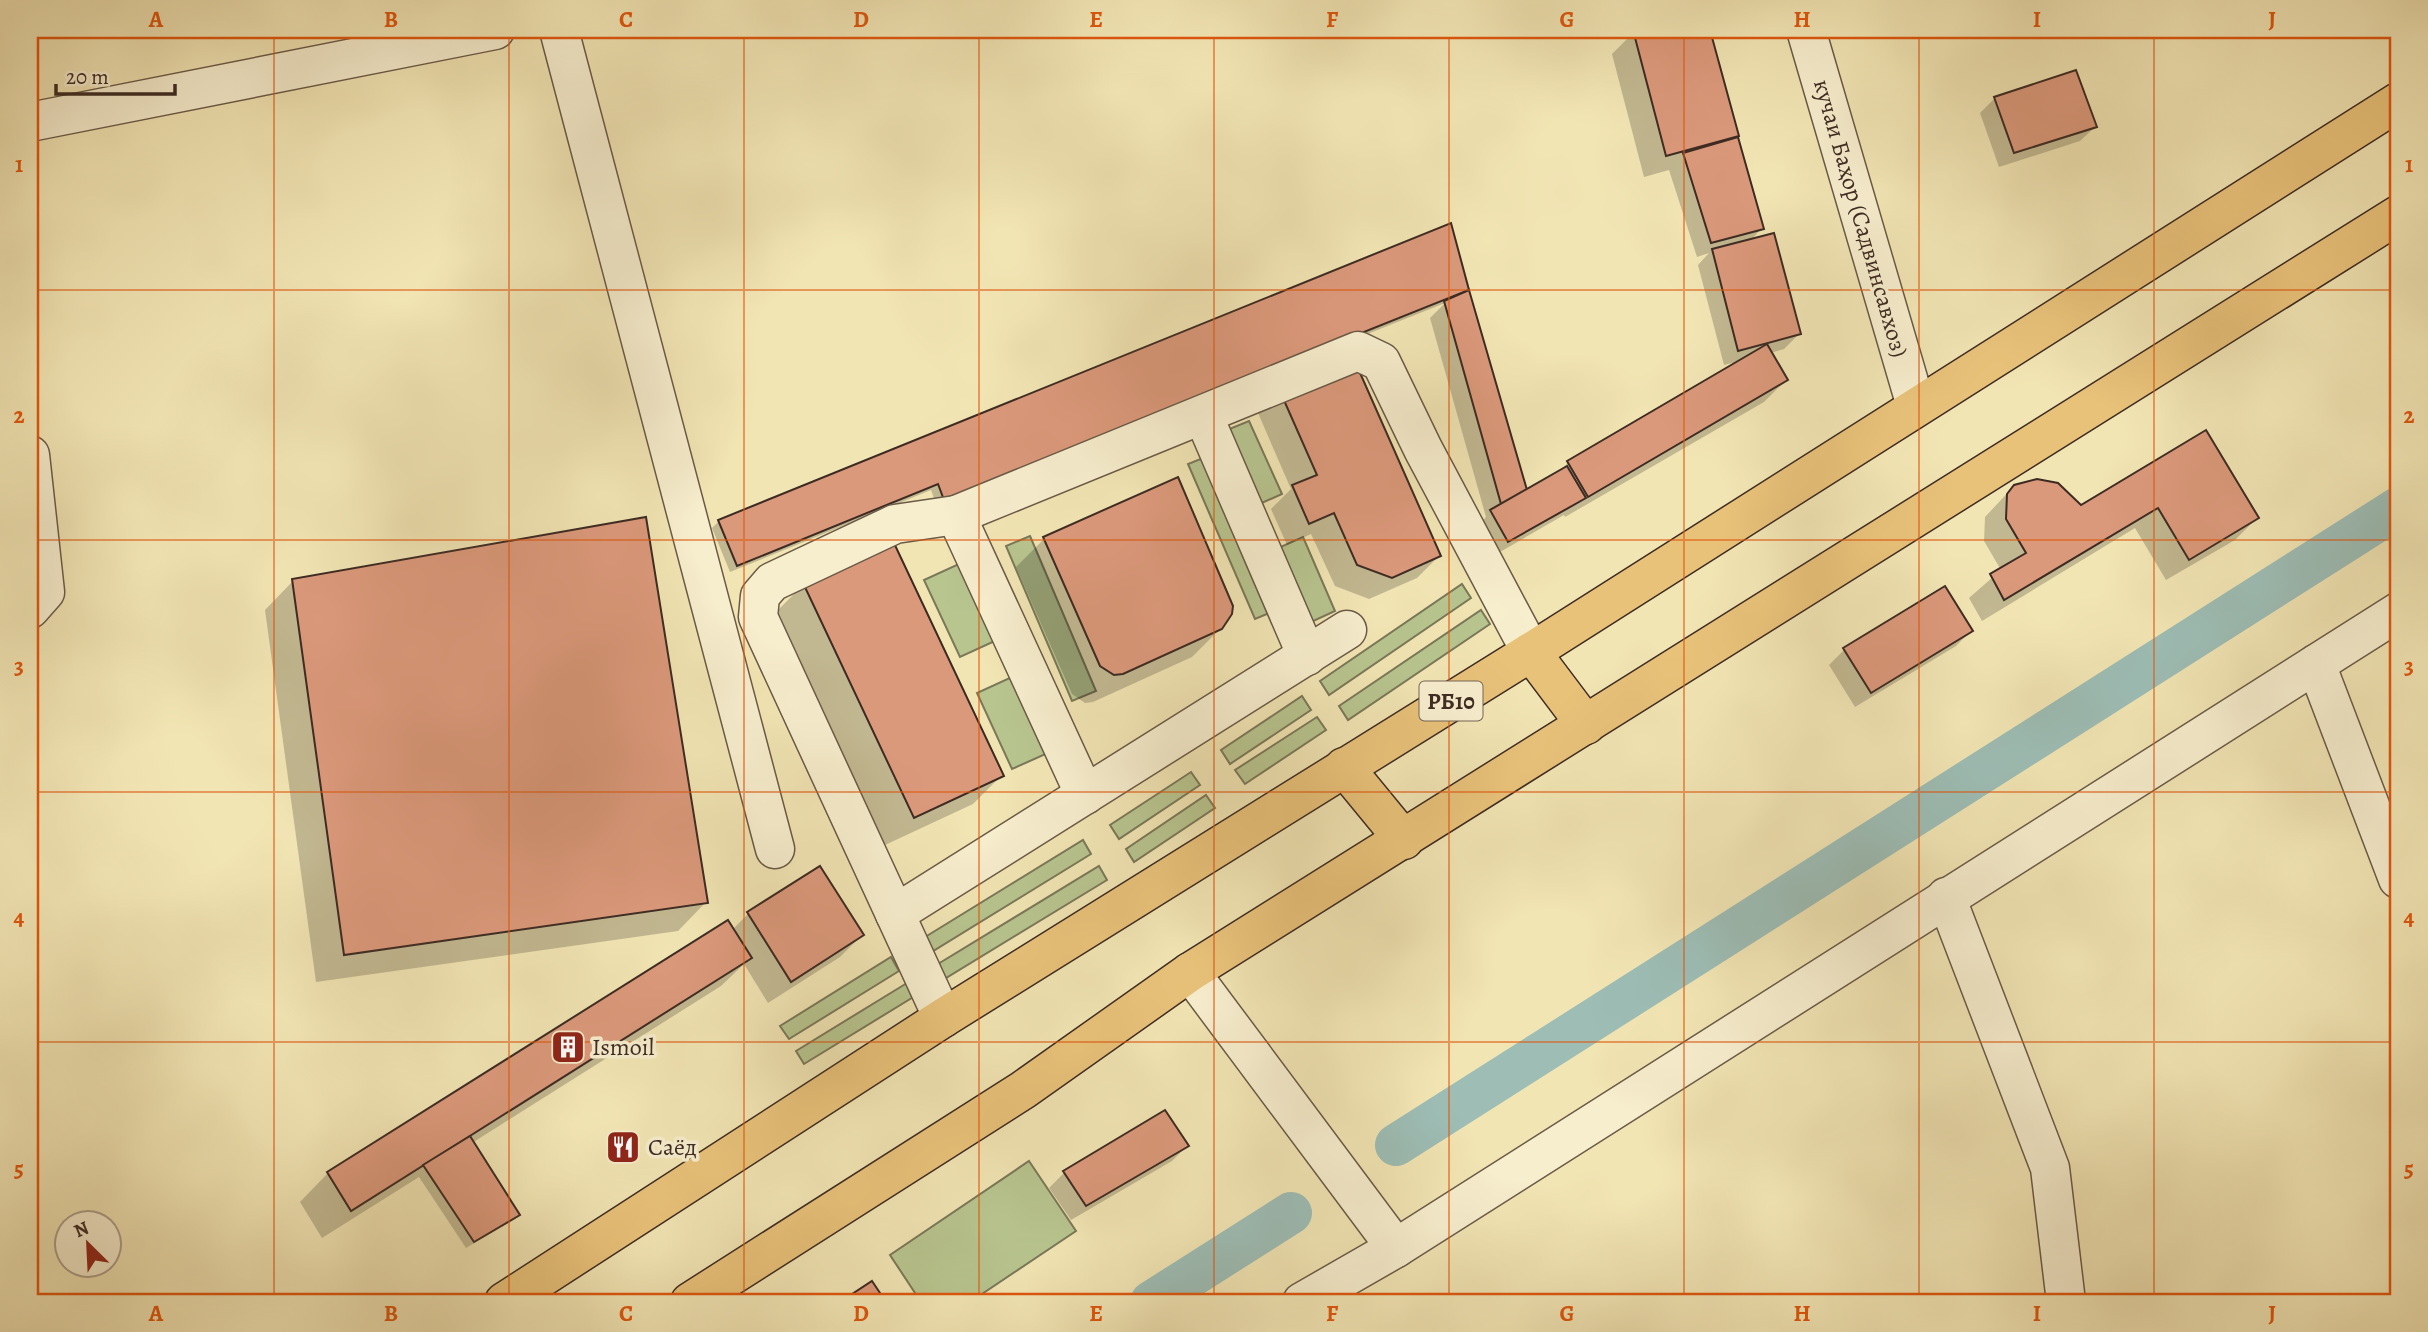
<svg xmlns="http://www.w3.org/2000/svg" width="2428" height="1332" viewBox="0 0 2428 1332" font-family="Alegreya,serif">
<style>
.grass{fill:#b8c58f;stroke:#7a7859;stroke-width:2}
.shadow{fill:#0003}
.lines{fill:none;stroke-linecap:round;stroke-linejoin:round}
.canal{stroke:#9dbdb5;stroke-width:42}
.building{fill:#db997b;stroke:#3d2b23;stroke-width:2}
.minor-casing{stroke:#6a5a47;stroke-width:41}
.major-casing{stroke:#3d2b23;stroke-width:41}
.minor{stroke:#f7eece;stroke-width:38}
.major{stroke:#e9c27a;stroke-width:38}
.grid{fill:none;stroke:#df570d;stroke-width:2;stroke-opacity:0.55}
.labels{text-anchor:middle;stroke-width:7;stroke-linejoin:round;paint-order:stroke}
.shield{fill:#f7eece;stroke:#756656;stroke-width:2}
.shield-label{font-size:23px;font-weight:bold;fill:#3d2b23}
.street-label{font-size:24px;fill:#3d2b23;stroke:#f7eece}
.poi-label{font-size:24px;fill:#3d2b23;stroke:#f7eece;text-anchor:start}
.neatline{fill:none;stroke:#df570d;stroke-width:2.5}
.grid-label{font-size:23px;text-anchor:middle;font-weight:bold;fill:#df570d}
</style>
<rect width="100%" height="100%" fill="#f2e5b4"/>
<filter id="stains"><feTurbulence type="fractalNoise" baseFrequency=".00286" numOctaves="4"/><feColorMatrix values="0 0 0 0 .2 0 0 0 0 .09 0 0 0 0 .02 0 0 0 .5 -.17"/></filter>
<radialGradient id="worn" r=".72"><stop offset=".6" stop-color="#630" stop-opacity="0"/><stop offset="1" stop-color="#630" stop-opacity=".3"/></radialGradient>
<!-- grass -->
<g class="grass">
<polygon points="1249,421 1282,494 1255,506 1222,432"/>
<polygon points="1213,454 1279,609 1255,619 1188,464"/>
<polygon points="1030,536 1096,691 1072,701 1006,546"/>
<polygon points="1303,537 1335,611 1309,623 1276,549"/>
<polygon points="961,563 997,640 960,657 924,580"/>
<polygon points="1462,584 1471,598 1329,695 1320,681"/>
<polygon points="1481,610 1490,624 1348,720 1339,706"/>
<polygon points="1014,676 1050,752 1012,769 977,693"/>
<polygon points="1302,696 1311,710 1230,764 1221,750"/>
<polygon points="1317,717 1326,730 1245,784 1235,770"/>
<polygon points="1191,772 1200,785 1119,839 1110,825"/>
<polygon points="1206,795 1215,808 1134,862 1126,849"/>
<polygon points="1083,840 1091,854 925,956 917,942"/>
<polygon points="1099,866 1107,880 941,981 933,967"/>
<polygon points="891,957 899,971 789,1039 780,1026"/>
<polygon points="907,983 915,996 804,1064 796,1051"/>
<polygon points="1029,1161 1076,1231 970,1302 921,1302 890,1255"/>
</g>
<!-- shadow -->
<g class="shadow">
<polygon points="1643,30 1709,30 1762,228 1750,241 1799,334 1784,349 1770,353 1786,380 1764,402 1565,517 1564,515 1493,556 1476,527 1486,517 1430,318 1445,303 937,506 931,490 730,572 712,528 719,521 1467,290 1526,492 1556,474 1569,462 1740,361 1724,365 1698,265 1709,253 1697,257 1669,170 1644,177 1612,54 1634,32"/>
<polygon points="1995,98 2095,127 2080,141 1999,167 1980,113"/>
<polygon points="1280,390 1439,556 1417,578 1369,599 1335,586 1311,534 1287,545 1271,509 1291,489 1258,413"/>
<polygon points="2205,433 2257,518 2235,540 2166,580 2135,528 1982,621 1969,598 2001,570 1984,541 1985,517 2014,486 2081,508"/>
<polygon points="1044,539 1221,628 1192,657 1093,702 1085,703 1072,694 1016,567"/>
<polygon points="293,581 706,902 678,931 316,982 265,610"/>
<polygon points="804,584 1002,775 973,804 885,845 775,613"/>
<polygon points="1971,631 1956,646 1855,707 1829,665 1844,650"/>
<polygon points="820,868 862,935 840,957 768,1003 744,964 721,986 472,1143 517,1215 510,1222 466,1248 419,1177 322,1238 300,1202 328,1173 732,930 748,914"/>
<polygon points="1165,1113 1187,1146 1172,1161 1071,1220 1049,1188 1064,1173"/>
</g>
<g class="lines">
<!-- canal -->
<g class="canal">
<polyline points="1396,1145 2398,508"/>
<polyline points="1151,1302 1291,1213"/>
</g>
</g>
<!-- building -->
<g class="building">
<polygon points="1633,30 1710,30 1739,136 1666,156"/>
<polygon points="2076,70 2097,127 2014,153 1994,97"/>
<polygon points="1738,137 1764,229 1711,243 1683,153"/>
<polygon points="1451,223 1469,290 944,500 938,484 737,566 718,520"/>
<polygon points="1774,233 1801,334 1738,351 1712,249"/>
<polygon points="1469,290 1527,490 1501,504 1444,301"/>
<polygon points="1767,344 1788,380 1588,497 1567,461"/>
<polygon points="1353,357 1441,556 1392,578 1357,565 1334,513 1309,524 1292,485 1317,475 1279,389"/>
<polygon points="2206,430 2259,518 2189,560 2158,508 2004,600 1990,574 2026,553 2006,519 2007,494 2014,485 2037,479 2058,483 2081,505"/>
<polygon points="1567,466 1586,498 1508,542 1490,510"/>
<polygon points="1178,477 1233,606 1232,614 1222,629 1123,674 1114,675 1100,666 1043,537"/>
<polygon points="646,517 708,903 344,955 292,579"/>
<polygon points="893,541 1004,776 914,818 803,583"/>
<polygon points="1945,586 1973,631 1871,693 1843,648"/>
<polygon points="820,866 864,935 791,982 747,912"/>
<polygon points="728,920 752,958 351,1211 327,1172"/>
<polygon points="1165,1110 1189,1146 1086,1206 1063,1171"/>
<polygon points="470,1136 520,1215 474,1242 423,1165"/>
<polygon points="872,1281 886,1302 840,1302"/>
</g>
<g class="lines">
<!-- minor casing -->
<g class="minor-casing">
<g id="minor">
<polyline points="559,30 775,849"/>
<polyline points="1806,30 1916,406"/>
<polyline points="30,122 495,30"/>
<polyline points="1203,415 1307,656"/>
<polyline points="30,455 45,592 30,609"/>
<polyline points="956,515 1085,795"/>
<polyline points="2316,664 2398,879"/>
<polyline points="1946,897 2050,1168 2066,1302"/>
<polyline points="895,914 1347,630"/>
<polyline points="1190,972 1396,1248"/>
<polyline points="943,1018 758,617 760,596 772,582 895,524 956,515 1358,351 1381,362 1423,449 1531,652"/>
<polyline points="1302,1302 1396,1248 2398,612"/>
</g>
</g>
<!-- major casing -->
<g class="major-casing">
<g id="major">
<polyline points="1531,652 1586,725"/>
<polyline points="1344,767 1404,840"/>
<polyline points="504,1302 943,1018 1531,652 2398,102"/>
<polyline points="690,1302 1023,1090 1190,972 2398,215"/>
</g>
</g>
<!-- minor -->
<use href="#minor" class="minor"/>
<!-- major -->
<use href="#major" class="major"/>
</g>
<!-- grid -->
<path class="grid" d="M274,30V1302M509,30V1302M744,30V1302M979,30V1302M1214,30V1302M1449,30V1302M1684,30V1302M1919,30V1302M2154,30V1302M30,290H2398M30,540H2398M30,792H2398M30,1042H2398"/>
<!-- icons -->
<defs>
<g id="building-square" transform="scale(1.75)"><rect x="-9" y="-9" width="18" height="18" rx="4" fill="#8f2418" stroke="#f7eece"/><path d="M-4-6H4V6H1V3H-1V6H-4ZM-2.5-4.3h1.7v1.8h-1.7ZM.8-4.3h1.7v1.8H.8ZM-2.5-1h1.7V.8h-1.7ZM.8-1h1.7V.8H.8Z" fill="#fff"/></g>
<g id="restaurant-square" transform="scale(1.75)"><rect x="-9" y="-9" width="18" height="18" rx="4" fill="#8f2418" stroke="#f7eece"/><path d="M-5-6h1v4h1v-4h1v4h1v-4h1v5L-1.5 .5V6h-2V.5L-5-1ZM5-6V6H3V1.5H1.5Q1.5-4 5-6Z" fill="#fff"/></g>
</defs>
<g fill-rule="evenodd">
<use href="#building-square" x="568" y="1047"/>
<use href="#restaurant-square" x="623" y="1147"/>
</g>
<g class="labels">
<!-- shield labels -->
<rect class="shield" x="1419.5" y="681.5" width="63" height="39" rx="5"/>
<g class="shield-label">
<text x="1451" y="709">РБ10</text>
</g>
<!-- street labels -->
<g class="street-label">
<text transform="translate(1861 218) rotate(74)" y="8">кучаи Баҳор (Садвинсавхоз)</text>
</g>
<!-- poi labels -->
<g class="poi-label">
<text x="592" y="1055">Ismoil</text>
<text x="648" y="1155">Саёд</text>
</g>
</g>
<!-- margin -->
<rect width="2428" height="1332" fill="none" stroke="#f2e5b4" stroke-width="77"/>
<!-- north arrow -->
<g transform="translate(88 1244) rotate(336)"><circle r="33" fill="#f7eece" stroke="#ada08a" stroke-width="2"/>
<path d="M0-5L12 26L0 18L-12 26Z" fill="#8f2418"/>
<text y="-10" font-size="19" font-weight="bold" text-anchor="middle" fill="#3d2b23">N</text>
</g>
<!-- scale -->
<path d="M56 84v10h119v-10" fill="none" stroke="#3d2b23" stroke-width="3.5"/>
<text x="66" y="84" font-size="21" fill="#3d2b23" stroke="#f7eece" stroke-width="5" paint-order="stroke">20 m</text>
<rect x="38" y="38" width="2352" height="1256" class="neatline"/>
<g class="grid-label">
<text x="156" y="27">A</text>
<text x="391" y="27">B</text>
<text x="626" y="27">C</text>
<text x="861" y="27">D</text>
<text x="1096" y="27">E</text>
<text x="1332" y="27">F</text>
<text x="1567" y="27">G</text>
<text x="1802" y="27">H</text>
<text x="2037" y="27">I</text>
<text x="2272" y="27">J</text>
<text x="19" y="172">1</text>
<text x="2409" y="172">1</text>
<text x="19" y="423">2</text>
<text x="2409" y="423">2</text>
<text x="19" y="674">3</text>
<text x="2409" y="674">3</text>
<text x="19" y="925">4</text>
<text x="2409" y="925">4</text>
<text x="19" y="1176">5</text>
<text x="2409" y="1176">5</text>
<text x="156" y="1321">A</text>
<text x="391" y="1321">B</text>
<text x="626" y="1321">C</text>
<text x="861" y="1321">D</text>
<text x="1096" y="1321">E</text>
<text x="1332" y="1321">F</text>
<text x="1567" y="1321">G</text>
<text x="1802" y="1321">H</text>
<text x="2037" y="1321">I</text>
<text x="2272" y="1321">J</text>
</g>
<rect width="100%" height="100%" filter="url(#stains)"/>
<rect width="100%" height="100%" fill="url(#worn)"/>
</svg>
